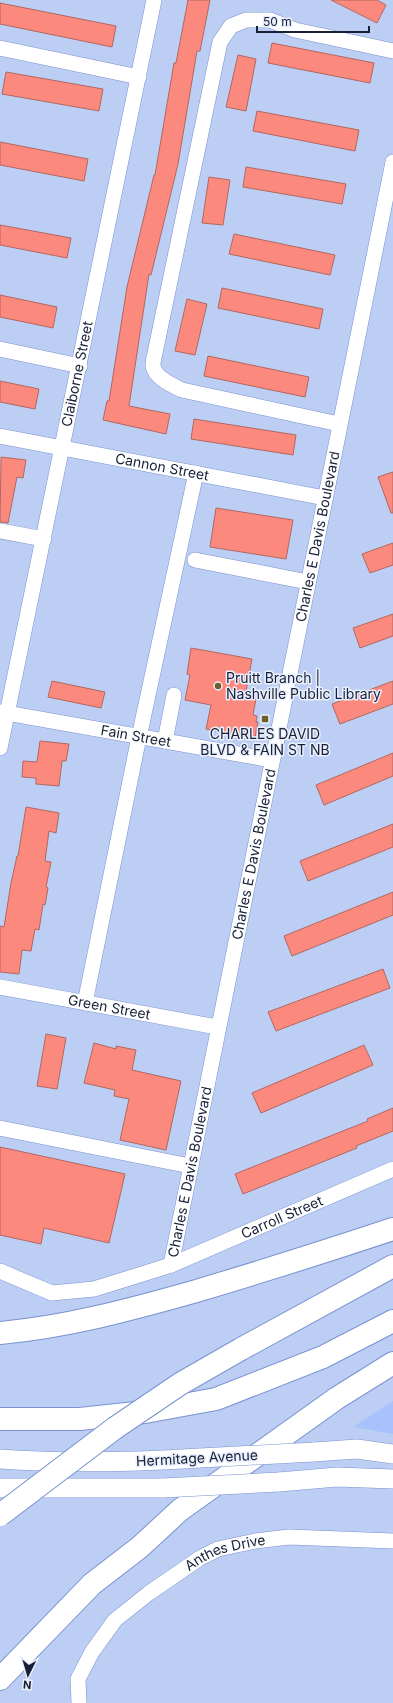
<svg xmlns="http://www.w3.org/2000/svg" width="393" height="1703" viewBox="0 0 393 1703" font-family="Inter,sans-serif">
<style>
.built{fill:#aac2fb}
.building{fill:#fc897d;stroke:#b16760}
.lines{fill:none;stroke-linecap:round;stroke-linejoin:round}
.minor-casing{stroke:#7992cf;stroke-width:16}
.major-casing{stroke:#7992cf;stroke-width:20}
.highway-casing{stroke:#7992cf;stroke-width:24}
.minor{stroke:#fff;stroke-width:15}
.major{stroke:#fff;stroke-width:19}
.highway{stroke:#fff;stroke-width:22}
.major-bridge-casing{stroke:#7992cf;stroke-width:20;stroke-linecap:butt}
.highway-bridge-casing{stroke:#7992cf;stroke-width:24;stroke-linecap:butt}
.major-bridge{stroke:#fff;stroke-width:19}
.highway-bridge{stroke:#fff;stroke-width:22}
.poi-dot{fill:#715d2c;stroke:#e9effc;stroke-width:1.5}
.labels{text-anchor:middle;stroke-width:3;stroke-linejoin:round;paint-order:stroke}
.street-label{font-size:14px;fill:#172038;stroke:#e9effc}
.poi-label{font-size:14px;fill:#172038;stroke:#e9effc;text-anchor:start}
</style>
<rect width="100%" height="100%" fill="#bdcef5"/>
<!-- built -->
<polygon class="built" points="393,1401 393,1434 353,1427"/>
<!-- building -->
<g class="building">
<polygon points="188,0 210,0 200,51 197,51 178,164 151,275 149,274 129,406 170,414 166,434 103,420 107,401 109,401 127,287 154,175 155,175 174,63 176,63"/>
<polygon points="331,0 377,0 386,5 377,23"/>
<polygon points="0,3 116,26 112,47 0,24"/>
<polygon points="272,43 374,63 370,83 268,63"/>
<polygon points="238,55 256,59 246,111 226,107"/>
<polygon points="6,72 103,89 99,111 2,94"/>
<polygon points="257,111 359,130 355,151 253,131"/>
<polygon points="0,142 88,159 84,181 0,165"/>
<polygon points="246,167 346,184 342,204 243,187"/>
<polygon points="209,177 230,180 223,225 202,223"/>
<polygon points="0,225 71,238 67,258 0,245"/>
<polygon points="234,234 335,255 330,275 229,254"/>
<polygon points="222,288 323,309 319,329 218,308"/>
<polygon points="0,295 57,307 53,328 0,317"/>
<polygon points="187,299 207,304 195,355 175,351"/>
<polygon points="208,356 309,377 305,397 204,376"/>
<polygon points="0,381 39,389 35,409 0,402"/>
<polygon points="194,419 296,435 293,455 191,439"/>
<polygon points="1,457 26,460 23,478 17,477 8,523 0,522"/>
<polygon points="393,472 393,513 391,513 378,477"/>
<polygon points="216,508 293,520 286,559 210,547"/>
<polygon points="393,543 393,565 370,573 362,554"/>
<polygon points="393,614 393,636 360,648 353,628"/>
<polygon points="191,648 252,659 245,697 256,699 253,715 257,716 256,722 258,722 255,738 206,729 211,705 185,700 190,675 187,674"/>
<polygon points="52,681 105,692 101,708 48,697"/>
<polygon points="393,681 393,704 340,724 332,704"/>
<polygon points="40,741 69,744 66,761 62,761 59,786 36,784 36,778 22,777 23,761 37,762"/>
<polygon points="393,753 393,776 324,805 316,785"/>
<polygon points="26,807 59,813 56,833 49,831 45,861 51,862 46,887 48,888 45,905 43,904 39,930 35,929 31,951 22,950 19,974 0,972 0,926 4,927 11,883 17,856 18,856"/>
<polygon points="393,824 393,847 308,881 300,861"/>
<polygon points="393,892 393,915 292,956 284,936"/>
<polygon points="383,969 390,988 276,1031 268,1012"/>
<polygon points="46,1034 66,1038 57,1089 37,1086"/>
<polygon points="94,1043 116,1049 116,1046 136,1050 132,1070 181,1081 166,1150 120,1140 129,1099 114,1096 115,1090 84,1083"/>
<polygon points="364,1045 373,1065 261,1113 252,1093"/>
<polygon points="393,1108 393,1131 356,1146 357,1148 243,1194 235,1174 368,1121 367,1119"/>
<polygon points="0,1147 125,1174 109,1243 44,1228 41,1244 0,1235"/>
</g>
<g class="lines">
<!-- minor casing -->
<g class="minor-casing">
<g id="minor">
<polyline points="0,48 139,77"/>
<polyline points="0,349 80,366"/>
<path d="M339,424L182,390C172,385 155,378 153,366C153,362 154,357 155,353L220,42L231,26L246,20H270L295,30L393,51"/>
<path id="s1" d="M0,436L325,498"/>
<polyline points="0,531 44,539"/>
<polyline points="195,560 308,582"/>
<path id="s2" d="M0,712L272,760"/>
<polyline points="165,741 174,695"/>
<path id="s3" d="M0,748L154,0"/>
<path id="s4" d="M0,987L217,1027"/>
<polyline points="85,1003 139,737 196,473"/>
<polyline points="0,1128 190,1166"/>
<path id="s5" d="M171,1265L393,162"/>
<path id="s6" d="M0,1271L52,1293L94,1289L171,1265L393,1169"/>
<path id="s7" d="M79,1703L78,1679L92,1652L115,1620L149,1593L200,1558L218,1549L255,1541L289,1537L393,1541"/>
</g>
</g>
<!-- major casing -->
<g class="major-casing">
<g id="major">
<polyline points="314,1452 357,1449 393,1454"/>
<path d="M0,1459C66,1464 134,1462 200,1458"/>
<polyline points="279,1482 337,1477 393,1479"/>
<polyline points="0,1488 163,1488"/>
</g>
</g>
<!-- highway casing -->
<g class="highway-casing">
<g id="highway">
<path d="M0,1333C66,1327 129,1310 193,1292C260,1272 327,1251 393,1229"/>
<polyline points="241,1349 393,1266"/>
<polyline points="0,1419 80,1419 145,1412 216,1399 323,1357 393,1321"/>
<polyline points="0,1679 92,1584 140,1547 180,1510 337,1398 393,1363"/>
</g>
</g>
<!-- minor -->
<use href="#minor" class="minor"/>
<!-- major -->
<use href="#major" class="major"/>
<!-- highway -->
<use href="#highway" class="highway"/>
<!-- major-bridge casing -->
<g class="major-bridge-casing">
<g id="major-bridge">
<polyline points="200,1458 314,1452"/>
<polyline points="163,1488 279,1482"/>
</g>
</g>
<!-- highway-bridge casing -->
<g class="highway-bridge-casing">
<polyline id="highway-bridge" points="0,1515 115,1428 180,1384 241,1349"/>
</g>
<!-- major-bridge -->
<use href="#major-bridge" class="major-bridge"/>
<!-- highway-bridge -->
<use href="#highway-bridge" class="highway-bridge"/>
</g>
<!-- markers -->
<g class="poi-dot">
<circle cx="218" cy="686" r="4"/>
<rect x="261" y="715" width="8" height="8" rx="2"/>
</g>
<g class="labels">
<!-- street labels -->
<g class="street-label">
<text dy="5" stroke="none"><textPath href="#s3" startOffset="382">Claiborne Street</textPath></text>
<text dy="5" stroke="none"><textPath href="#s1" startOffset="165">Cannon Street</textPath></text>
<text dy="5" stroke="none"><textPath href="#s5" startOffset="743">Charles E Davis Boulevard</textPath></text>
<text dy="5" stroke="none"><textPath href="#s2" startOffset="138">Fain Street</textPath></text>
<text dy="5" stroke="none"><textPath href="#s5" startOffset="419">Charles E Davis Boulevard</textPath></text>
<text dy="5" stroke="none"><textPath href="#s4" startOffset="111">Green Street</textPath></text>
<text dy="5" stroke="none"><textPath href="#s5" startOffset="95">Charles E Davis Boulevard</textPath></text>
<text dy="5" stroke="none"><textPath href="#s6" startOffset="300">Carroll Street</textPath></text>
<text transform="translate(197 1458) rotate(-3)" y="5">Hermitage Avenue</text>
<text dy="5" stroke="none"><textPath href="#s7" startOffset="225">Anthes Drive</textPath></text>
</g>
<!-- poi labels -->
<g class="poi-label">
<text x="226" y="683">Pruitt Branch |<tspan x="226" dy="16">Nashville Public Library</tspan></text>
<text x="265" y="739" text-anchor="middle">CHARLES DAVID<tspan x="265" dy="16">BLVD &amp; FAIN ST NB</tspan></text>
</g>
</g>
<!-- north arrow -->
<g transform="translate(28 1675) rotate(185)" stroke="#e9effc" stroke-width="3" paint-order="stroke">
<path d="M0-3L7 15L0 10L-7 15Z" fill="#172038"/>
<text y="-6" font-size="11" font-weight="bold" text-anchor="middle" fill="#172038">N</text>
</g>
<!-- scale -->
<path d="M257 26v6h112v-6" fill="none" stroke="#172038" stroke-width="2"/>
<text x="263" y="26" font-size="12" fill="#172038" stroke="#e9effc" stroke-width="3" paint-order="stroke">50 m</text>
</svg>
